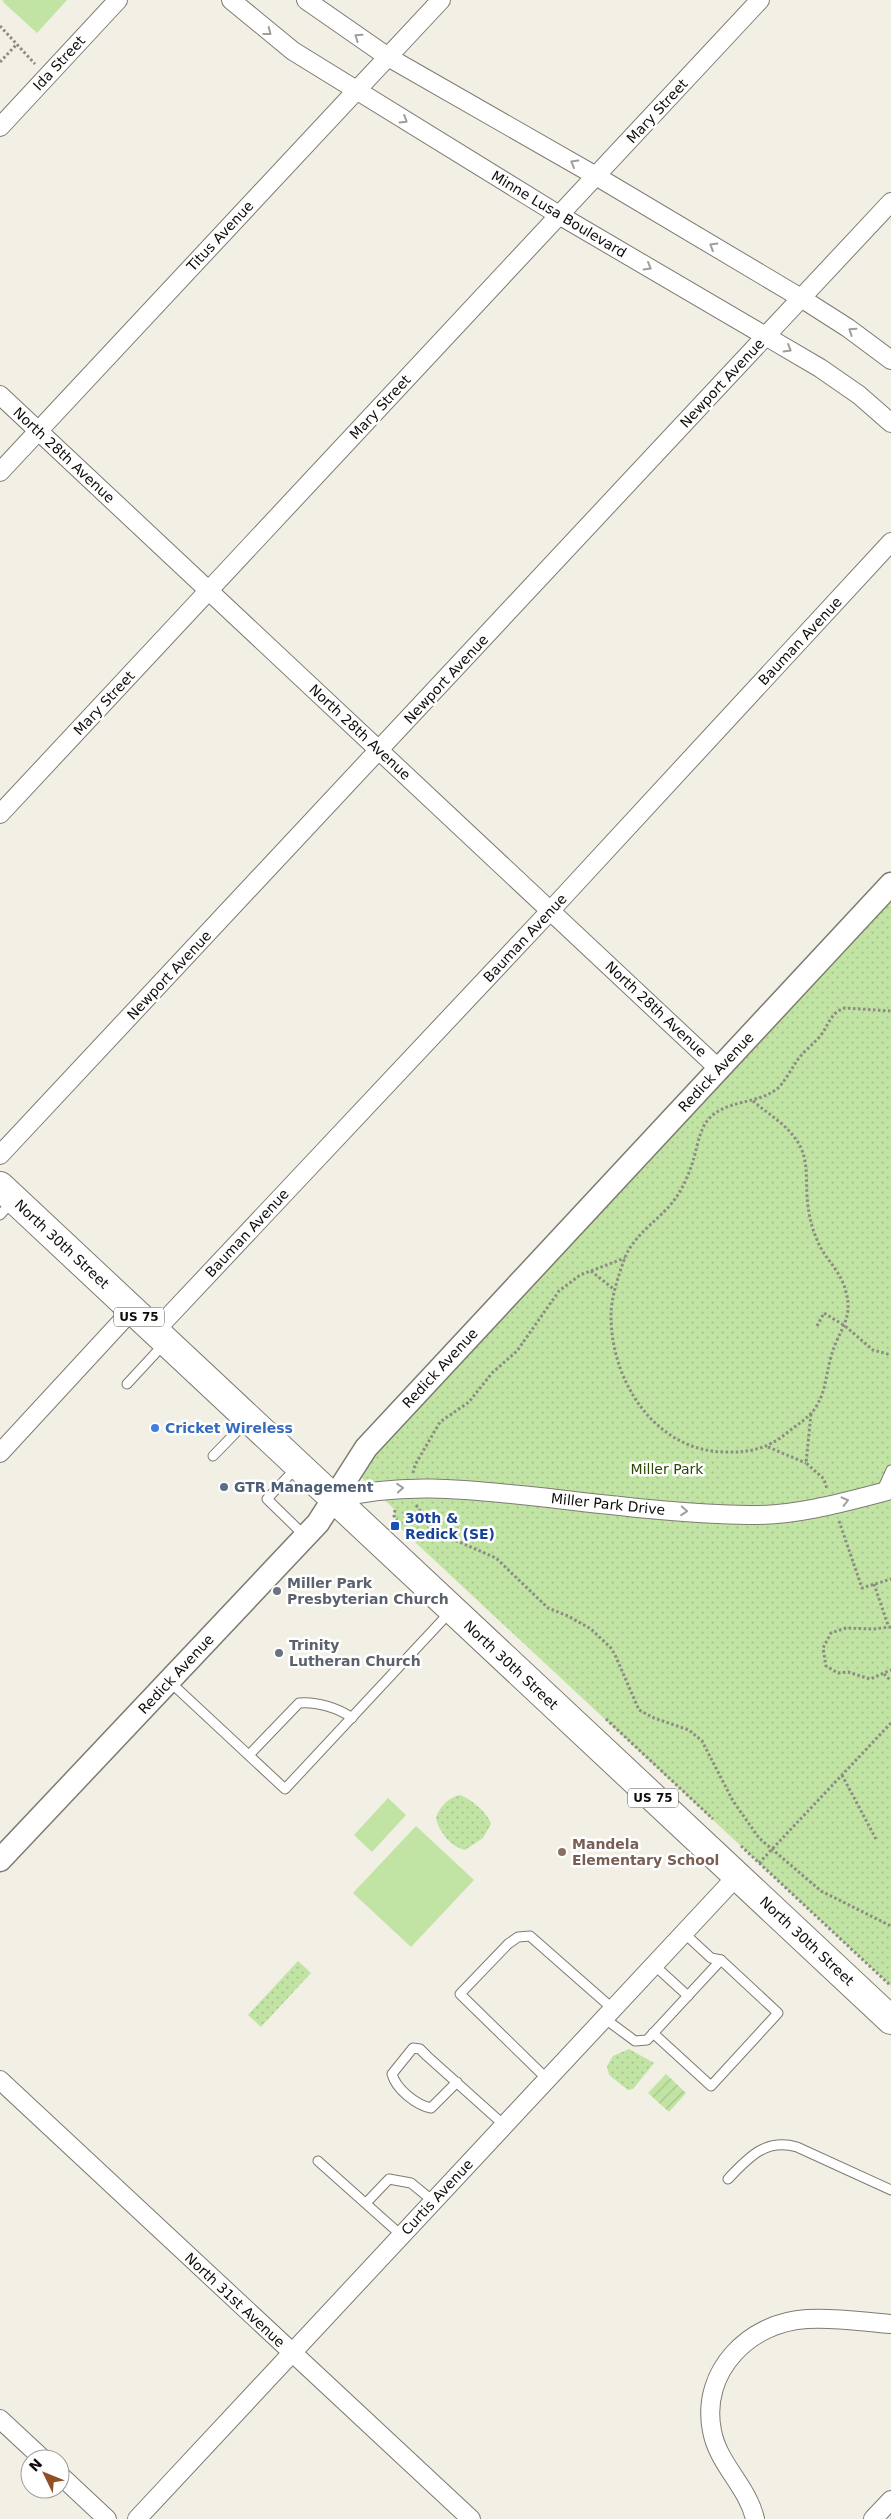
<svg xmlns="http://www.w3.org/2000/svg" width="891" height="2519" viewBox="0 0 891 2519" font-family="'DejaVu Sans',sans-serif">
<style>
.grass{fill:#c1e4a4}
.park{fill:url(#park-dots)}
.garden{fill:url(#garden-furrows)}
.lines{fill:none;stroke-linecap:round;stroke-linejoin:round}
.service-casing{stroke:#7f7b73;stroke-width:11}
.minor-casing{stroke:#7f7b73;stroke-width:20}
.tertiary-casing{stroke:#7f7b73;stroke-width:25}
.trunk-casing{stroke:#7f7b73;stroke-width:30}
.path{stroke:#8d8b84;stroke-width:3;stroke-dasharray:2.5 2.5;stroke-linecap:butt}
.service{stroke:#fff;stroke-width:9}
.minor{stroke:#fff;stroke-width:18}
.tertiary{stroke:#fff;stroke-width:22}
.trunk{stroke:#fff;stroke-width:28}
.oneway{stroke:#9f9e9d}
.shop-dot{fill:#3f7fe0;stroke:#fff;stroke-width:2}
.service-dot{fill:#5c6f8a;stroke:#fff;stroke-width:2}
.transit-dot{fill:#1a4fb4;stroke:#fff;stroke-width:2}
.worship-dot{fill:#6b7280;stroke:#fff;stroke-width:2}
.education-dot{fill:#8d6e63;stroke:#fff;stroke-width:2}
.labels{text-anchor:middle;stroke-width:5;stroke-linejoin:round;paint-order:stroke}
.shield{fill:#fff;stroke:#565654;stroke-width:1}
.shield-label{font-size:12px;font-weight:bold;fill:#0e0d0a}
.street-label{font-size:14px;fill:#0e0d0a;stroke:#fff}
.shop-label{font-size:14px;font-weight:bold;fill:#366cbe;stroke:#fff;text-anchor:start}
.park-label{font-size:14px;fill:#2a4800;stroke:#fff}
.service-label{font-size:14px;font-weight:bold;fill:#4e5e75;stroke:#fff;text-anchor:start}
.transit-label{font-size:14px;font-weight:bold;fill:#164399;stroke:#fff;text-anchor:start}
.worship-label{font-size:14px;font-weight:bold;fill:#5b616d;stroke:#fff;text-anchor:start}
.education-label{font-size:14px;font-weight:bold;fill:#785e54;stroke:#fff;text-anchor:start}
</style>
<defs>
<pattern id="park-dots" width="8" height="8" patternUnits="userSpaceOnUse" patternTransform="scale(1.25)"><rect width="8" height="8" fill="#c1e4a4"/><path d="M2 2h.1M6 6h.1" fill="none" stroke="#a5c28c" stroke-width="1.8" stroke-linecap="round"/></pattern>
<pattern id="garden-furrows" width="10" height="10" patternUnits="userSpaceOnUse" patternTransform="scale(1.25)"><rect width="10" height="10" fill="#c1e4a4"/><path d="M-1 1l2-2M0 10L10 0M9 11l2-2" fill="none" stroke="#a5c28c"/></pattern>
</defs>
<rect width="100%" height="100%" fill="#f2efe5"/>
<!-- grass -->
<g class="grass">
<polygon points="4,0 67,0 37,33 2,1"/>
<polygon points="388,1798 406,1815 372,1852 354,1835"/>
<polygon points="416,1826 474,1880 411,1947 353,1893"/>
</g>
<!-- park -->
<g class="park">
<polygon points="891,899 891,1986 401,1529 394,1516 395,1510 361,1477 371,1455"/>
<path d="M460,1795C471,1799 488,1813 491,1824L483,1838L465,1850C451,1847 439,1832 436,1818C439,1807 449,1797 460,1795Z"/>
<polygon points="298,1961 311,1973 261,2027 248,2015"/>
<polygon points="629,2049 654,2063 633,2089 628,2090 609,2075 607,2066 613,2056"/>
</g>
<!-- garden -->
<polygon class="garden" points="666,2074 686,2093 669,2112 648,2093"/>
<g class="lines">
<!-- service casing -->
<g class="service-casing">
<g id="service">
<polyline points="0,1215 12,1202"/>
<polyline points="127,1384 164,1344"/>
<polyline points="213,1456 247,1421"/>
<polyline points="297,1467 267,1499 305,1536"/>
<polyline points="881,1492 891,1470"/>
<polyline points="169,1681 285,1789 451,1611"/>
<path d="M249,1755L299,1703C315,1701 339,1708 352,1718"/>
<polyline points="654,1965 688,1996"/>
<polyline points="604,2018 635,2041 647,2040 721,1960 711,1958 684,1933"/>
<polyline points="653,2033 711,2086 778,2013 721,1960"/>
<polyline points="547,2079 460,1994 508,1944 518,1937 530,1936 613,2009"/>
<path d="M457,2082L431,2108C416,2105 396,2089 392,2074L413,2048L420,2049L427,2056L504,2125"/>
<polyline points="318,2161 401,2235"/>
<path d="M728,2179C748,2158 765,2138 797,2147L891,2190"/>
<polyline points="366,2203 389,2179 411,2183 433,2201"/>
</g>
</g>
<!-- minor casing -->
<g class="minor-casing">
<g id="minor">
<polyline points="231,0 293,51 559,215 820,368 859,395 891,423"/>
<polyline points="306,0 388,57 596,176 801,298 848,328 891,360"/>
<polyline points="0,127 118,0"/>
<polyline points="0,395 719,1069"/>
<polyline points="0,472 441,0"/>
<polyline points="0,814 760,0"/>
<polyline points="0,1155 891,202"/>
<polyline points="155,1331 551,910 891,542"/>
<polyline points="0,1453 132,1310"/>
<path d="M335,1499C400,1482 464,1489 530,1496C603,1504 676,1514 749,1515C797,1516 845,1502 891,1490"/>
<polyline points="0,2080 471,2519"/>
<polyline points="0,2419 43,2459"/>
<polyline points="60,2475 107,2519"/>
<polyline points="137,2519 737,1876"/>
<path d="M755,2519C748,2487 718,2464 712,2431C700,2371 750,2322 807,2319C835,2317 864,2322 891,2324"/>
<polyline points="873,2519 891,2500"/>
</g>
</g>
<!-- tertiary casing -->
<g class="tertiary-casing">
<polyline id="tertiary" points="0,1860 318,1523 366,1448 891,884"/>
</g>
<!-- trunk casing -->
<g class="trunk-casing">
<polyline id="trunk" points="0,1186 891,2020"/>
</g>
<!-- path -->
<g class="path">
<polyline points="0,26 35,64"/>
<polyline points="0,62 17,44"/>
<path d="M753,1101C769,1115 787,1124 799,1144C808,1160 806,1177 807,1196C808,1211 811,1227 818,1242C826,1261 840,1269 846,1292C854,1320 837,1332 831,1357C825,1377 827,1388 816,1407C809,1418 798,1424 788,1432C769,1448 750,1453 725,1452C655,1451 611,1381 611,1316C611,1298 618,1277 624,1260C634,1233 659,1221 675,1199C683,1188 689,1174 693,1161C697,1148 699,1132 707,1121C724,1099 758,1105 778,1088C787,1079 792,1067 799,1058C806,1049 815,1043 821,1035C829,1024 831,1012 845,1008L891,1011"/>
<polyline points="591,1271 615,1290"/>
<polyline points="817,1326 824,1313 845,1326 873,1350 891,1355"/>
<polyline points="811,1414 806,1463 824,1479 827,1489"/>
<polyline points="768,1447 806,1463"/>
<polyline points="413,1473 415,1465 440,1422 469,1402 492,1373 517,1351 559,1291 580,1275 625,1258"/>
<polyline points="416,1505 436,1532 496,1558 548,1608 568,1616 591,1629 611,1648 616,1657 639,1710 654,1718 689,1730 702,1741 733,1801 759,1838 821,1891 891,1926"/>
<polyline points="395,1510 394,1516 400,1527"/>
<polyline points="839,1521 862,1588 891,1579"/>
<polyline points="874,1584 888,1625"/>
<polyline points="891,1627 873,1629 846,1628 831,1633 823,1648 826,1666 838,1673 848,1672 870,1679 891,1670"/>
<polyline points="884,1674 891,1681"/>
<polyline points="606,1719 713,1819"/>
<polyline points="842,1775 877,1841"/>
<polyline points="741,1846 891,1986"/>
<polyline points="759,1863 891,1723"/>
</g>
<!-- service -->
<use href="#service" class="service"/>
<!-- minor -->
<use href="#minor" class="minor"/>
<!-- tertiary -->
<use href="#tertiary" class="tertiary"/>
<!-- trunk -->
<use href="#trunk" class="trunk"/>
</g>
<!-- one-way arrows -->
<defs><path id="oneway-chevron" d="M-2-3.5L2.5 0L-2 3.5" fill="none" stroke-width="1.6" stroke-linecap="round" stroke-linejoin="round" transform="scale(1.25)"/></defs>
<g class="oneway">
<use href="#oneway-chevron" transform="translate(268 32) rotate(38)"/>
<use href="#oneway-chevron" transform="translate(358 37) rotate(-146)"/>
<use href="#oneway-chevron" transform="translate(404 120) rotate(32)"/>
<use href="#oneway-chevron" transform="translate(574 163) rotate(-150)"/>
<use href="#oneway-chevron" transform="translate(713 246) rotate(-149)"/>
<use href="#oneway-chevron" transform="translate(648 267) rotate(30)"/>
<use href="#oneway-chevron" transform="translate(852 331) rotate(-146)"/>
<use href="#oneway-chevron" transform="translate(788 349) rotate(31)"/>
<use href="#oneway-chevron" transform="translate(400 1488) rotate(-5)"/>
<use href="#oneway-chevron" transform="translate(845 1501) rotate(-14)"/>
<use href="#oneway-chevron" transform="translate(684 1511) rotate(4)"/>
</g>
<!-- markers -->
<circle class="shop-dot" cx="155" cy="1428" r="5"/>
<circle class="service-dot" cx="224" cy="1487" r="5"/>
<rect class="transit-dot" x="390" y="1521" width="10" height="10" rx="2.5"/>
<g class="worship-dot">
<circle cx="277" cy="1591" r="5"/>
<circle cx="279" cy="1653" r="5"/>
</g>
<circle class="education-dot" cx="562" cy="1852" r="5"/>
<g class="labels">
<!-- shield labels -->
<g class="shield">
<rect x="114" y="1307.5" width="50" height="19" rx="4"/>
<rect x="628" y="1788.5" width="50" height="19" rx="4"/>
</g>
<g class="shield-label">
<text x="139" y="1321">US 75</text>
<text x="653" y="1802">US 75</text>
</g>
<!-- street labels -->
<g class="street-label">
<text transform="translate(59 63) rotate(-47)" y="5">Ida Street</text>
<text transform="translate(657 111) rotate(-47)" y="5">Mary Street</text>
<text transform="translate(559 214) rotate(31)" y="5">Minne Lusa Boulevard</text>
<text transform="translate(220 236) rotate(-47)" y="5">Titus Avenue</text>
<text transform="translate(722 383) rotate(-47)" y="5">Newport Avenue</text>
<text transform="translate(380 407) rotate(-47)" y="5">Mary Street</text>
<text transform="translate(64 455) rotate(43)" y="5">North 28th Avenue</text>
<text transform="translate(800 641) rotate(-47)" y="5">Bauman Avenue</text>
<text transform="translate(446 679) rotate(-47)" y="5">Newport Avenue</text>
<text transform="translate(104 703) rotate(-47)" y="5">Mary Street</text>
<text transform="translate(360 732) rotate(43)" y="5">North 28th Avenue</text>
<text transform="translate(525 938) rotate(-47)" y="5">Bauman Avenue</text>
<text transform="translate(169 975) rotate(-47)" y="5">Newport Avenue</text>
<text transform="translate(656 1009) rotate(43)" y="5">North 28th Avenue</text>
<text transform="translate(716 1072) rotate(-47)" y="5">Redick Avenue</text>
<text transform="translate(247 1233) rotate(-47)" y="5">Bauman Avenue</text>
<text transform="translate(62 1244) rotate(43)" y="5">North 30th Street</text>
<text transform="translate(440 1368) rotate(-47)" y="5">Redick Avenue</text>
<text transform="translate(608 1504) rotate(6)" y="5">Miller Park Drive</text>
<text transform="translate(511 1665) rotate(43)" y="5">North 30th Street</text>
<text transform="translate(176 1674) rotate(-47)" y="5">Redick Avenue</text>
<text transform="translate(807 1941) rotate(43)" y="5">North 30th Street</text>
<text transform="translate(437 2197) rotate(-47)" y="5">Curtis Avenue</text>
<text transform="translate(235 2300) rotate(43)" y="5">North 31st Avenue</text>
</g>
<!-- shop labels -->
<g class="shop-label">
<text x="165" y="1433">Cricket Wireless</text>
</g>
<!-- park labels -->
<g class="park-label">
<text x="667" y="1474">Miller Park</text>
</g>
<!-- service labels -->
<g class="service-label">
<text x="234" y="1492">GTR Management</text>
</g>
<!-- transit labels -->
<g class="transit-label">
<text x="405" y="1523">30th &amp;<tspan x="405" dy="16">Redick (SE)</tspan></text>
</g>
<!-- worship labels -->
<g class="worship-label">
<text x="287" y="1588">Miller Park<tspan x="287" dy="16">Presbyterian Church</tspan></text>
<text x="289" y="1650">Trinity<tspan x="289" dy="16">Lutheran Church</tspan></text>
</g>
<!-- education labels -->
<g class="education-label">
<text x="572" y="1849">Mandela<tspan x="572" dy="16">Elementary School</tspan></text>
</g>
</g>
<!-- north arrow -->
<g transform="translate(45 2474) rotate(313)"><circle r="24" fill="#ffffff" stroke="#9f9e9d"/>
<path d="M0-4L9 19L0 12L-9 19Z" fill="#944e26"/>
<text y="-8" font-size="14" font-weight="bold" text-anchor="middle" fill="#0e0d0a">N</text>
</g>
</svg>
